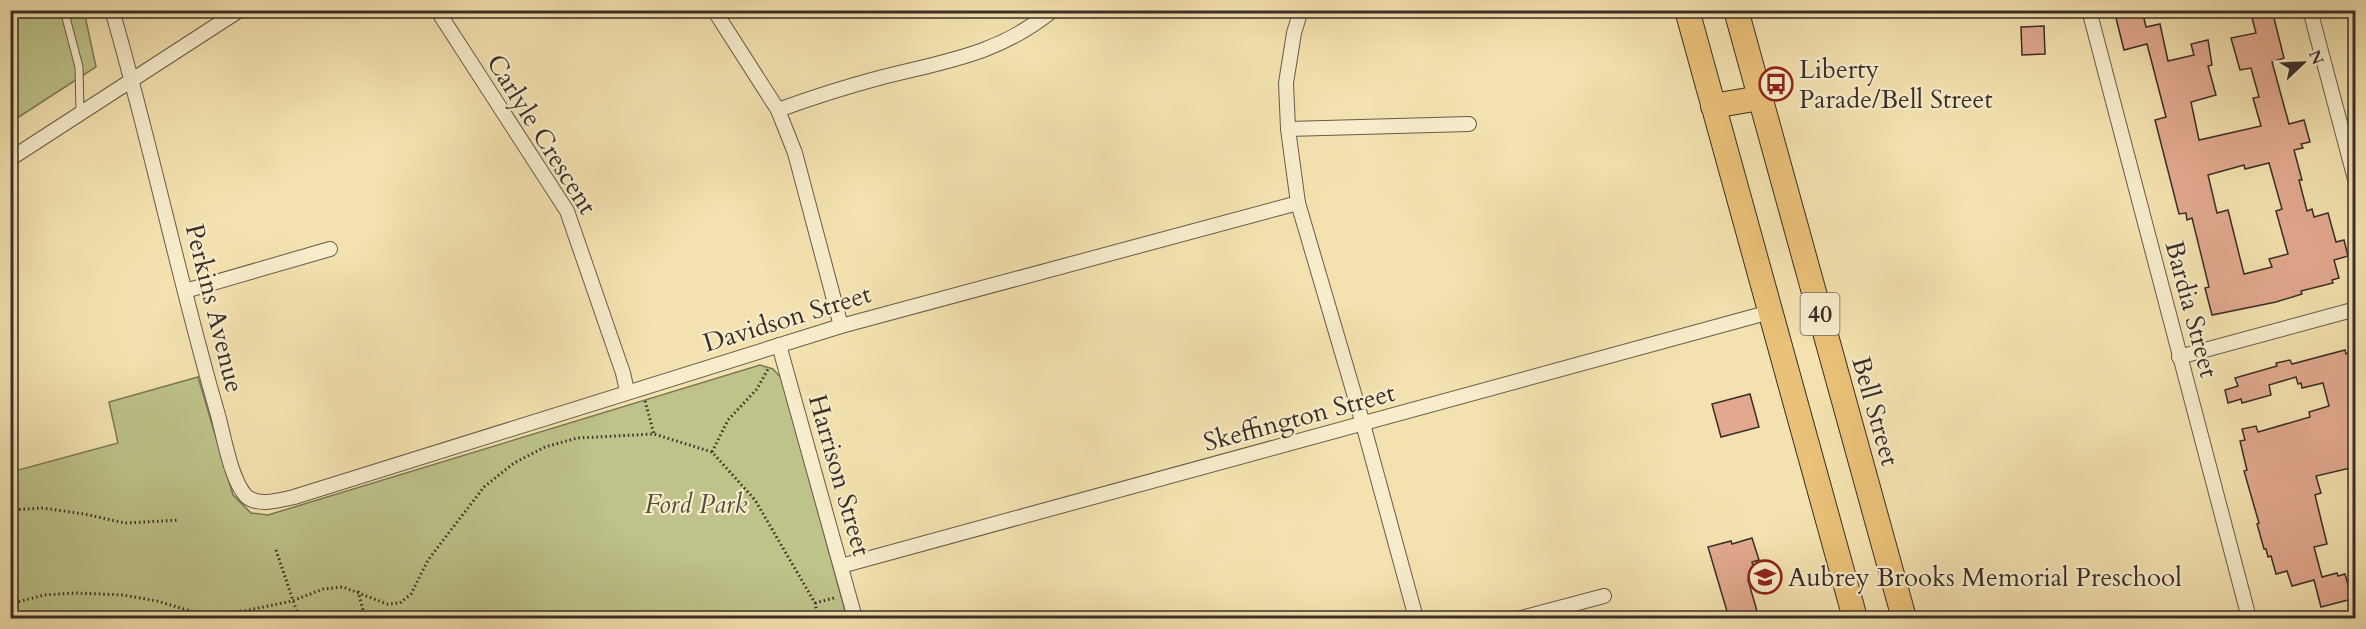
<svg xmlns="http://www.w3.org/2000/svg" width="2366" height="629" viewBox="0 0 2366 629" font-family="Cardo,serif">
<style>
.green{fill:#bdc389;stroke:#7c7858;stroke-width:1.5}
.building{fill:#e2a98f;stroke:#3a2e28;stroke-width:1.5;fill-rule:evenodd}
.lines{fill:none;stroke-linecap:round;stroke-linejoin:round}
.lane-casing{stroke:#685b4a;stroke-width:9}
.street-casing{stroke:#685b4a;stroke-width:16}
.highway-casing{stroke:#3a2e28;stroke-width:26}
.path{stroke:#3a2e28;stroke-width:3;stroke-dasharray:1.5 3;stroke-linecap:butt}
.lane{stroke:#f7eccb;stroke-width:7}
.street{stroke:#f7eccb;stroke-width:14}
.highway{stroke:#eac178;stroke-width:24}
.labels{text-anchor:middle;stroke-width:4.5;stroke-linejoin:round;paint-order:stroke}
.shield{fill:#f7eccb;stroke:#736759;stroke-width:1.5}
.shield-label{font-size:24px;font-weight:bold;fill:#3a2e28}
.poi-label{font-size:26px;fill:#3a2e28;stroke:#f7eccb;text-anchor:start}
.street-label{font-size:26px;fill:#3a2e28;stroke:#f7eccb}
.park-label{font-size:26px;font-style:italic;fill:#544c3b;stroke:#f7eccb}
</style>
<rect width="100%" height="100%" fill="#f3e2af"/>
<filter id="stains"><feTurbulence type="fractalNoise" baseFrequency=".00333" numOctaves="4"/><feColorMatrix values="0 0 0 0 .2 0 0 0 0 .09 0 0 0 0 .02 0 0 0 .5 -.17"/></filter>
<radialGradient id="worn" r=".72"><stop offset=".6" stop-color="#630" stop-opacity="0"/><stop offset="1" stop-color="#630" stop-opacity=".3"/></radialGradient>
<!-- green -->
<g class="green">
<polygon points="11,11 84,11 96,67 11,122"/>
<polygon points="760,365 773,369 782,379 847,618 11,618 11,472 118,443 109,402 198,377 233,495 251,513 268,515"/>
</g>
<!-- building -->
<g class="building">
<path d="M2114,10H2142L2146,27L2160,24L2168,61L2194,55L2191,44L2208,40L2212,65L2208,66L2216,95L2191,102L2199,140L2261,126L2253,98L2259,97L2251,68L2240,70L2231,38L2256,33L2250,10H2272L2284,58L2272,62L2289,124L2304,120L2310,142L2301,144L2303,148L2294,150L2302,180H2299L2307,211L2312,209L2314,217L2328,213L2336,242L2344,240L2348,256L2334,260L2339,278L2332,280L2333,283L2301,291L2302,294L2276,302L2212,315L2205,288L2209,287L2192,218L2187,220L2186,213L2179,214L2155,120L2166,117L2147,44L2124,50ZM2269,163L2282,209L2276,211L2288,254L2269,259L2272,267L2244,274L2228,210L2217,213L2208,175L2244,165L2245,169Z"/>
<polygon points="2044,26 2045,54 2022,55 2021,27"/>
<polygon points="2345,350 2346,354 2351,352 2352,356 2355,355 2355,467 2316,476 2321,493 2315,495 2327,544 2314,547 2322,577 2337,573 2338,576 2345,574 2352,599 2321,607 2314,580 2292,586 2287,571 2276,574 2271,556 2268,557 2266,549 2264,549 2257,524 2259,523 2244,471 2247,470 2240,441 2245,440 2242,429 2256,426 2258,432 2310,417 2309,412 2329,406 2323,383 2302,388 2301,383 2298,384 2296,377 2269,385 2271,395 2242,403 2241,399 2228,403 2225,390 2238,386 2235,378 2277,366 2276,363 2290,360 2292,364"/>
<polygon points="1750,394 1759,427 1721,437 1712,404"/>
<polygon points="1752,538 1759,560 1752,562 1756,577 1748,580 1759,618 1729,618 1708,547 1731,541 1732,544"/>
</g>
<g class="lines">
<!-- lane casing -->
<g class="lane-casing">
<polyline id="lane" points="64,10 79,67 80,112"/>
</g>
<!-- street casing -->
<g class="street-casing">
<g id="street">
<path d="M112,10C151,144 179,281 218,415C224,437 231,480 246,496C258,507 280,500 294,497L841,326L1298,203"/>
<polyline points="437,10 567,211 623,373 627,391"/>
<polyline points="714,10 778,110 795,153 841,326"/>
<polyline points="1301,10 1294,33 1286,83 1288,129 1298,203 1363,424 1416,618"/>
<polyline points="2089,10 2249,618"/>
<polyline points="2310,10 2356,183"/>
<path d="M778,110C811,98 845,87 879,78C945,61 998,55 1053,10"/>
<polyline points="1288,129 1469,124"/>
<polyline points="10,159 240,10"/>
<polyline points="185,291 330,249"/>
<polyline points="779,345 855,618"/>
<polyline points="2179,357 2356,309"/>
<polyline points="841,566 1770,312"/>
<polyline points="1521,618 1604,596"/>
</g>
</g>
<!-- highway casing -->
<g class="highway-casing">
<g id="highway">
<polyline points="1687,10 1855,618"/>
<polyline points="1736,10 1904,618"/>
<polyline points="1713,106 1760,98"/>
</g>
</g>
<!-- path -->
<g class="path">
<polyline points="645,401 654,434"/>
<polyline points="712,452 728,420 757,389 769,367"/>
<polyline points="10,510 43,508 84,514 125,523 179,520"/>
<polyline points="276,550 299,618"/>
<polyline points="358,591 365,618"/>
<polyline points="815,603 834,598"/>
<polyline points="10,604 44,595 76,593 123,595 157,601 201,614 244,611 292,601 323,589 343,587 387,604 400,603 411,594 428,560 484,487 514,463 545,447 577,438 654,434 712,452 755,500 815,603 818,618"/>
<polyline points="286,618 296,610"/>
</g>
<!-- lane -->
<use href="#lane" class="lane"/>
<!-- street -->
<use href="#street" class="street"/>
<!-- highway -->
<use href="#highway" class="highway"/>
</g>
<!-- icons -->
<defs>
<g id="bus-ring" transform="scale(1.725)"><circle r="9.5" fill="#f7eccb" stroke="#8f2418" stroke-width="1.5"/><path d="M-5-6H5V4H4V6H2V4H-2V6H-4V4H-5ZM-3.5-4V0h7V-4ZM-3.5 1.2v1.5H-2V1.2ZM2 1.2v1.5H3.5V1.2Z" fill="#8f2418"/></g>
<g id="school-ring" transform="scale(1.725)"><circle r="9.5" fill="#f7eccb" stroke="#8f2418" stroke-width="1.5"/><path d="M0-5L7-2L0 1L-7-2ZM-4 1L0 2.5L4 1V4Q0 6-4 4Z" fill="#8f2418"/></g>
</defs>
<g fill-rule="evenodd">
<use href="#bus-ring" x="1776" y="84"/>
<use href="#school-ring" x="1765" y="577"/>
</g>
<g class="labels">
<!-- shield labels -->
<rect class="shield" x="1800.5" y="293" width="39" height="42" rx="4.5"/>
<g class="shield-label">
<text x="1820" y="322">40</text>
</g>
<!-- poi labels -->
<g class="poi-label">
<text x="1799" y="78">Liberty<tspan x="1799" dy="30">Parade/Bell Street</tspan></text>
<text x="1788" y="586">Aubrey Brooks Memorial Preschool</text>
</g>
<!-- street labels -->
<g class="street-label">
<text transform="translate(542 134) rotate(58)" y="9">Carlyle Crescent</text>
<text transform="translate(215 308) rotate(76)" y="9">Perkins Avenue</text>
<text transform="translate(2192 309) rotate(75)" y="9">Bardia Street</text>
<text transform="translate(787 318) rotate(-17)" y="9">Davidson Street</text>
<text transform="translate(1876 411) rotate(74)" y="9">Bell Street</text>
<text transform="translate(1299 417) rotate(-15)" y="9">Skeffington Street</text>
<text transform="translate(840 475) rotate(74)" y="9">Harrison Street</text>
</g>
<!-- park labels -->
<g class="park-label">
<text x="696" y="513">Ford Park</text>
</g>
</g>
<!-- margin -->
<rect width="2366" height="629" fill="none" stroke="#f3e2af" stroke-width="36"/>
<rect x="12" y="12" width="2342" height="605" fill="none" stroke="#3a2e28" stroke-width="3"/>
<rect x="18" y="18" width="2330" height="593" fill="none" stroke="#3a2e28" stroke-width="1.5"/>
<!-- north arrow -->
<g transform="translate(2303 63) rotate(67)" stroke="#f7eccb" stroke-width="4.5" paint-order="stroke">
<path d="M0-4.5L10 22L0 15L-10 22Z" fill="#3a2e28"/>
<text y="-9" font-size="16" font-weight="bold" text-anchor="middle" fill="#3a2e28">N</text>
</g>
<rect width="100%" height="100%" filter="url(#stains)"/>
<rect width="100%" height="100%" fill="url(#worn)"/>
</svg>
